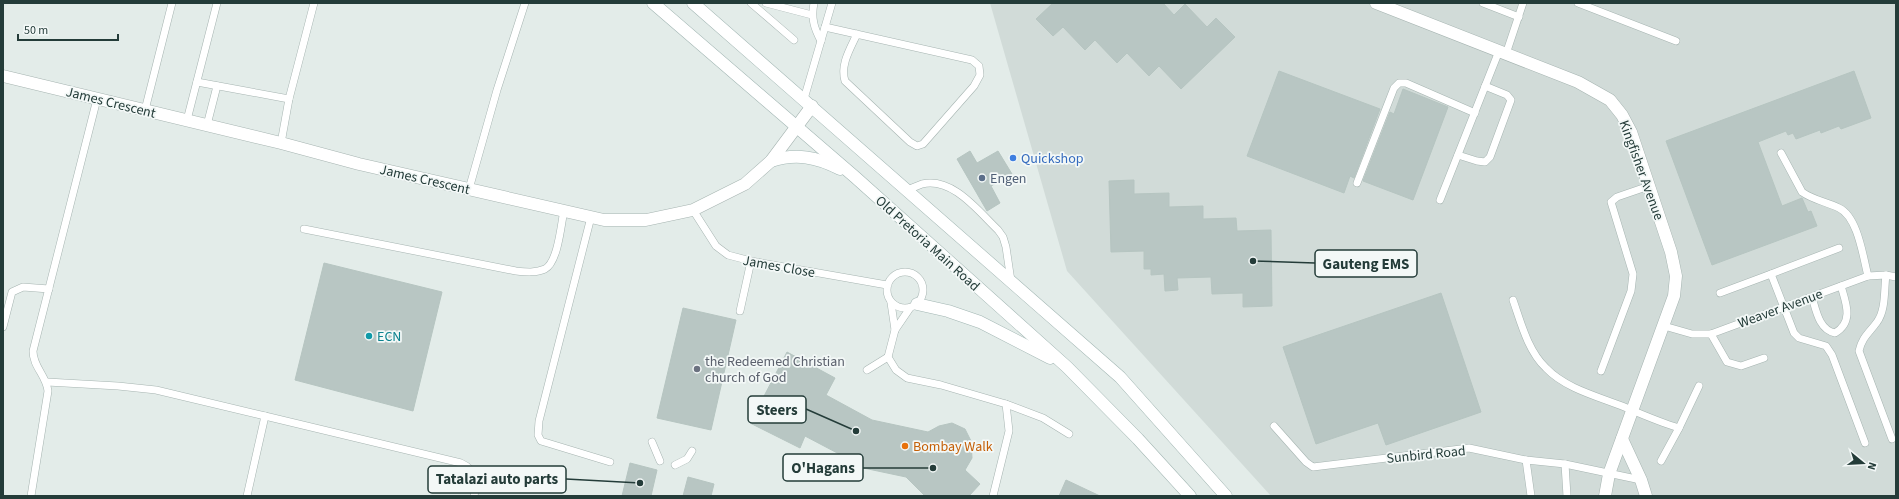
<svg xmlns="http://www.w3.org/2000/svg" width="1899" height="499" viewBox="0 0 1899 499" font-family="'Source Sans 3',sans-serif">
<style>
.built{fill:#d1dbd8}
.building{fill:#b8c6c3;stroke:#b6c5c1}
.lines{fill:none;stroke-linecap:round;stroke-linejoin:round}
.lane-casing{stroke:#a6b4b1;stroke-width:8}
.street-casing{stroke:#a6b4b1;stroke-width:13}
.secondary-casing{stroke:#a2b6b3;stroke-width:13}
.lane{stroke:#fff;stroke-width:7}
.street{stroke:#fff;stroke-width:12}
.secondary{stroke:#fff;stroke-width:12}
.shop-dot{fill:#3f7fe0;stroke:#f3f8f7;stroke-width:1.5}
.service-dot{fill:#5c6f8a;stroke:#f3f8f7;stroke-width:1.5}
.culture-dot{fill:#0f9aa8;stroke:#f3f8f7;stroke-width:1.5}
.worship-dot{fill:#6b7280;stroke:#f3f8f7;stroke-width:1.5}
.food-dot{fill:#e8710a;stroke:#f3f8f7;stroke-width:1.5}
.labels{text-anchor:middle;stroke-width:3.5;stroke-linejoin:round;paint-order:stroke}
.street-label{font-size:14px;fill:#243c39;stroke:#f3f8f7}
.shop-label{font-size:14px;fill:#366cbe;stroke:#f3f8f7;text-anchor:start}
.service-label{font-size:14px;fill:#4e5e75;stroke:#f3f8f7;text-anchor:start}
.culture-label{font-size:14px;fill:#0d838f;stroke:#f3f8f7;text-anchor:start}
.worship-label{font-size:14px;fill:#5b616d;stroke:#f3f8f7;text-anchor:start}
.food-label{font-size:14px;fill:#c56008;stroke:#f3f8f7;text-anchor:start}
.leader{fill:none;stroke:#243c39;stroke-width:1.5}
.callout-dot{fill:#243c39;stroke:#f3f8f7;stroke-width:1.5}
.callout{fill:#f3f8f7;stroke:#243c39;stroke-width:1.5}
.callout-label{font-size:15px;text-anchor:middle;font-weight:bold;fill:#243c39}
</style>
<rect width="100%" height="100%" fill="#e3ece9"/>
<!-- built -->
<polygon class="built" points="990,3 1896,3 1896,496 1271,496 1067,271"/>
<!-- building -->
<g class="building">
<polygon points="1053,3 1163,3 1174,15 1185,4 1207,27 1216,18 1235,37 1181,89 1159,66 1149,76 1127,53 1117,63 1095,40 1085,50 1063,27 1053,36 1036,19"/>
<polygon points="1279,71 1380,109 1354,178 1350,176 1344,193 1247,156"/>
<polygon points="1854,71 1871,118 1841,129 1839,126 1821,133 1820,130 1796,139 1793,133 1788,135 1786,131 1758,142 1782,206 1802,198 1808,212 1811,211 1817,226 1712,265 1666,141"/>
<polygon points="1403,89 1448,107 1413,200 1363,181 1390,112 1394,114"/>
<polygon points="970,151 977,163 998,151 1012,174 991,186 1000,203 987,211 957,159"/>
<polygon points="1134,180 1134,194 1169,193 1169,207 1203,206 1203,219 1236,218 1237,231 1271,230 1272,306 1243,307 1243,293 1212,294 1211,277 1177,278 1178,290 1165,291 1164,274 1151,275 1151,269 1144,269 1144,251 1111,252 1109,181"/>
<polygon points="324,263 442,292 413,411 295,380"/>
<polygon points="1441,293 1481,412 1386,445 1378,423 1316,444 1283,347"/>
<polygon points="683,308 736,320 711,430 657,418"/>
<polygon points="787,352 835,378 826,395 872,420 928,432 939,426 952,423 965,429 971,441 972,458 965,470 980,484 969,496 925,496 906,477 854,466 843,456 805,436 800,448 750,423"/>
<polygon points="630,463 657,470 651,496 622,496"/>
<polygon points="688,477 714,484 711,496 683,496"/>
<polygon points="1066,480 1100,496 1059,496"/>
</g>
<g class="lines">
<!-- lane casing -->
<g class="lane-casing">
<g id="lane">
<polyline points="751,3 794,40"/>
<polyline points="766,3 812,15"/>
<path d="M814,3C811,18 814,28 821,41"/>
<polyline points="1483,3 1519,17"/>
<polyline points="1578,3 1676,41"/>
<path d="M825,27L972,60L979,66L980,75L974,86L923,144L917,146L910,142L845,81C840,65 850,49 857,34"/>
<polyline points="1506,54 1523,3"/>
<polyline points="197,82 289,99 314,3"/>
<polyline points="804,99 832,3"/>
<polyline points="145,110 172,3"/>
<polyline points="187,120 217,3"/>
<polyline points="207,125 217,86"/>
<polyline points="281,143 289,99"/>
<path d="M1781,153L1802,192C1813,200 1827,202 1839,208C1858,217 1863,257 1868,276"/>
<polyline points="1458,155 1477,161 1485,162 1490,157 1511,100 1507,95 1485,86"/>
<polyline points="1357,183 1394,88 1399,83 1406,83 1475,113"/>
<polyline points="469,189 497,90 525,3"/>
<path d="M907,190C912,188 917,186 922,184C953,177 978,211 998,230L1003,237L1006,247L1011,281"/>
<polyline points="1440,200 1499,51"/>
<polyline points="693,210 716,246 728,255 751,261 887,285"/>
<polyline points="591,217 539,421 538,435 541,441 610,462"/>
<path d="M304,229L516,271C526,272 536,273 545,269C558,262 561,225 564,210"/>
<polyline points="1839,248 1771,274 1794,333 1799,338 1826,346 1832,355 1865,443"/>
<circle cx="905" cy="290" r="18"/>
<path d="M1886,275C1884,289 1886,310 1877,322C1870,332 1862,337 1859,351L1892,439"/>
<polyline points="1720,293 1771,274"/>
<path d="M1812,297C1816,310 1819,330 1835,333C1854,322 1846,303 1841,286"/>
<path d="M1513,300C1521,323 1528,351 1546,368C1565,388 1596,396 1622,406C1641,414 1659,422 1679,428L1661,461"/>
<polyline points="891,303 895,330"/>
<polyline points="740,311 751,261"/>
<polyline points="1664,326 1692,334 1711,334 1868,276 1886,275 1896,277"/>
<polyline points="3,327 12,292 23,287 49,289"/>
<polyline points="1711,334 1727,362 1741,366 1764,358"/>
<polyline points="888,357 896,370 907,378 941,385 1006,404 1009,431 993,496"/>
<polyline points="867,370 888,357 895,330 910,308"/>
<polyline points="1601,371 1631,291 1633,274 1611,202 1617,197 1649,186"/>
<polyline points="47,382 118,386 156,390 265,416 247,496"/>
<polyline points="1006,404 1043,418 1069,434"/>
<path d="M265,416L461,463C476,470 478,481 474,496"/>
<polyline points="1274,426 1306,462 1313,467 1469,448 1526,460 1565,464 1641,480"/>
<polyline points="1679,428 1699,386"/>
<polyline points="652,442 660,461"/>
<polyline points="1526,460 1531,496"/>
<polyline points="1565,464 1567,496"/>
<polyline points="675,465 687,459 692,451"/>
<path d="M31,496L48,391C46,375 33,367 33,351L97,99"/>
</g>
</g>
<!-- street casing -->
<g class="street-casing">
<g id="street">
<polyline points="1376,3 1578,82 1610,100 1622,115 1631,132 1671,252 1676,276 1674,296 1609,474 1605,496"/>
<polyline points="3,76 281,143 359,164 604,220 646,220 693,210 745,184 771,161 812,106"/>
<polyline points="1622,439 1641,480 1646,496"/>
</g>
</g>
<!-- secondary casing -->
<g class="secondary-casing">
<g id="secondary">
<polyline points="653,3 855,177 1067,367 1138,439 1190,496"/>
<polyline points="693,3 1120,377 1226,496"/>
<path d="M771,161C796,153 817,157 840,169"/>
<polyline points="917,304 948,311 980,322 1050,358"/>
</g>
</g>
<!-- lane -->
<use href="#lane" class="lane"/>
<!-- street -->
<use href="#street" class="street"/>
<!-- secondary -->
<use href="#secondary" class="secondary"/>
</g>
<!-- markers -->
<circle class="shop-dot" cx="1013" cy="158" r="4"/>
<circle class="service-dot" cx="982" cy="178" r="4"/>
<circle class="culture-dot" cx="369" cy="336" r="4"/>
<circle class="worship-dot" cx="697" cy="369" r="4"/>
<circle class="food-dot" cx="905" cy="446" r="4"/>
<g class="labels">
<!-- street labels -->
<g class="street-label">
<text transform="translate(111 102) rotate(14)" y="5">James Crescent</text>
<text transform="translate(1642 170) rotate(70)" y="5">Kingfisher Avenue</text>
<text transform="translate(425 179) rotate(13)" y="5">James Crescent</text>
<text transform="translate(928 243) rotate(42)" y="5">Old Pretoria Main Road</text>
<text transform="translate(779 266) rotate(10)" y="5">James Close</text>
<text transform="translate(1780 308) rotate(-20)" y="5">Weaver Avenue</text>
<text transform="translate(1426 454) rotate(-6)" y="5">Sunbird Road</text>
</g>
<!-- shop labels -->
<g class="shop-label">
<text x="1021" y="163">Quickshop</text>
</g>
<!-- service labels -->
<g class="service-label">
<text x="990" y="183">Engen</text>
</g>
<!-- culture labels -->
<g class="culture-label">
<text x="377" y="341">ECN</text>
</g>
<!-- worship labels -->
<g class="worship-label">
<text x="705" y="366">the Redeemed Christian<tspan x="705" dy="16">church of God</tspan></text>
</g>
<!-- food labels -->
<g class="food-label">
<text x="913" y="451">Bombay Walk</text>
</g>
</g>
<!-- callouts -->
<path class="leader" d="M1253 261L1315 263M856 431L806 409M933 468L863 468M640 483L566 479"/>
<g class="callout-dot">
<circle cx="1253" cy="261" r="4"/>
<circle cx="856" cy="431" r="4"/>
<circle cx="933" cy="468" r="4"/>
<circle cx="640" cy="483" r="4"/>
</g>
<g class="callout">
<rect x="1315" y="250" width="102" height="27" rx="4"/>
<rect x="748" y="396" width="58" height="27" rx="4"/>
<rect x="783" y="454" width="80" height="27" rx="4"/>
<rect x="428" y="466" width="138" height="27" rx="4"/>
</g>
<g class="callout-label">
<text x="1366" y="269">Gauteng EMS</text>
<text x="777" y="415">Steers</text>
<text x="823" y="473">O'Hagans</text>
<text x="497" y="484">Tatalazi auto parts</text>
</g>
<!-- border -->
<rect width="1899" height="499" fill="none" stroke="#243c39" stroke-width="8"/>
<!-- north arrow -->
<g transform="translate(1863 463) rotate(108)" stroke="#f3f8f7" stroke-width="3" paint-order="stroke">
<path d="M0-3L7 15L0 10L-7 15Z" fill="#243c39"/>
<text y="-6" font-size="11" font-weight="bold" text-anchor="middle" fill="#243c39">N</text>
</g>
<!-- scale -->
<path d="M18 34v6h100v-6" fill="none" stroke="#243c39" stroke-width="2"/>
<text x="24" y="34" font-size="12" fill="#243c39" stroke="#f3f8f7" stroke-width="3" paint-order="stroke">50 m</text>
</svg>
